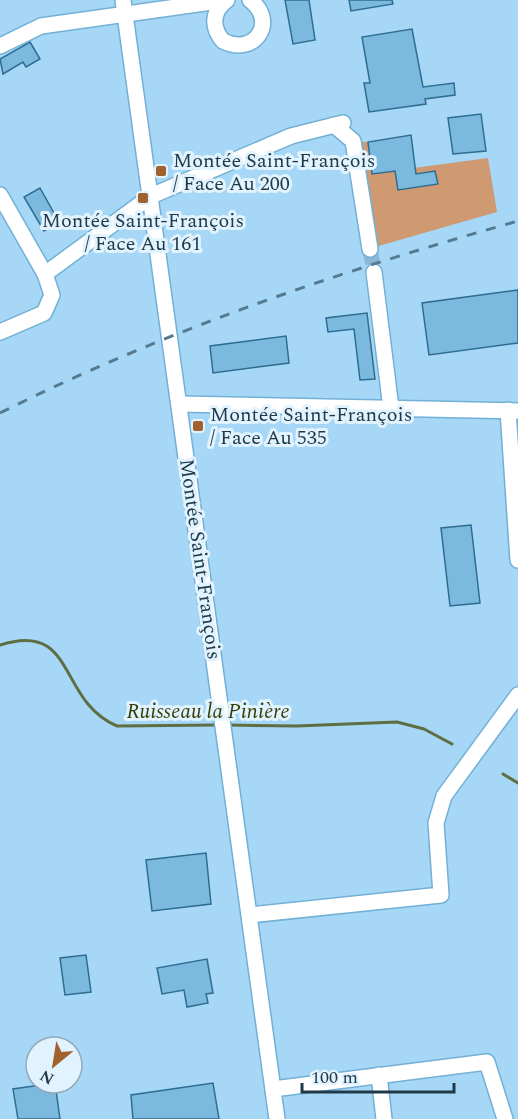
<svg xmlns="http://www.w3.org/2000/svg" width="518" height="1119" viewBox="0 0 518 1119" font-family="Spectral,serif">
<style>
.green{fill:#cf9972}
.lines{fill:none;stroke-linecap:round;stroke-linejoin:round}
.stream{stroke:#5f6e42;stroke-width:3}
.building{fill:#7bb9df;stroke:#2f6d90;stroke-width:1.5}
.minor-tunnel{stroke:#8bb7d3;stroke-width:15;stroke-dasharray:15 8;stroke-linecap:butt}
.minor-casing{stroke:#73b0d5;stroke-width:18}
.minor{stroke:#fff;stroke-width:15}
.rail{stroke:#567a8f;stroke-width:3;stroke-dasharray:10 10;stroke-linecap:butt}
.poi-dot{fill:#a2602c;stroke:#e1f3ff;stroke-width:2}
.labels{text-anchor:middle;stroke-width:6;stroke-linejoin:round;paint-order:stroke}
.poi-label{font-size:20px;fill:#1f3948;stroke:#e1f3ff;text-anchor:start}
.street-label{font-size:20px;fill:#1f3948;stroke:#e1f3ff}
.water-label{font-size:21px;font-style:italic;fill:#373e06;stroke:#e1f3ff}
</style>
<rect width="100%" height="100%" fill="#a6d7f6"/>
<!-- green -->
<polygon class="green" points="360,142 368,142 373,174 395,171 398,190 438,183 435,171 400,176 399,170 488,158 497,212 375,247"/>
<g class="lines">
<!-- stream -->
<g class="stream">
<path d="M0,645C77,620 57,701 117,726L219,725"/>
<polyline points="228,725 297,726 397,722 424,729 452,744"/>
<polyline points="503,774 518,783"/>
</g>
</g>
<!-- building -->
<g class="building">
<polygon points="285,0 309,0 315,40 293,44"/>
<polygon points="349,0 392,0 393,4 351,11"/>
<polygon points="412,29 423,87 454,83 455,95 425,99 426,104 369,112 364,83 370,83 362,37"/>
<polygon points="30,42 40,59 26,67 23,62 3,74 0,59"/>
<polygon points="481,114 486,151 453,154 448,118"/>
<polygon points="411,135 416,174 435,171 438,184 398,190 395,171 372,174 368,142"/>
<polygon points="40,188 59,222 44,231 24,197"/>
<polygon points="518,290 518,343 429,355 422,303"/>
<polygon points="367,313 375,379 360,380 354,329 328,332 326,318"/>
<polygon points="286,336 289,363 213,373 210,346"/>
<polygon points="471,525 480,603 450,606 441,528"/>
<polygon points="206,853 211,904 152,911 146,860"/>
<polygon points="86,955 91,992 65,995 60,958"/>
<polygon points="207,959 213,993 206,994 208,1003 187,1007 184,990 162,994 157,968"/>
<polygon points="55,1083 60,1119 18,1119 13,1089"/>
<polygon points="213,1083 219,1119 133,1119 131,1095"/>
</g>
<g class="lines">
<!-- minor-tunnel -->
<polyline class="minor-tunnel" points="370,249 374,272"/>
<!-- minor casing -->
<g class="minor-casing">
<g id="minor">
<polyline points="123,0 277,1119"/>
<path d="M227,0C212,11 211,27 223,41C255,57 278,21 250,0"/>
<polyline points="0,46 41,26 226,0"/>
<polyline points="334,125 353,141 370,249"/>
<polyline points="0,195 45,274 52,295 44,313 0,332"/>
<polyline points="374,272 391,408"/>
<polyline points="45,274 151,196 291,136 343,123"/>
<polyline points="180,404 518,411"/>
<polyline points="508,410 518,560"/>
<polyline points="250,915 441,895 436,823 444,796 518,695"/>
<polyline points="379,1075 384,1119"/>
<polyline points="273,1089 487,1062 505,1119"/>
</g>
</g>
<!-- minor -->
<use href="#minor" class="minor"/>
<!-- rail -->
<path class="rail" d="M0,413C166,330 340,271 518,221"/>
</g>
<!-- markers -->
<g class="poi-dot">
<rect x="155" y="165" width="12" height="12" rx="3"/>
<rect x="137" y="192" width="12" height="12" rx="3"/>
<rect x="192" y="420" width="12" height="12" rx="3"/>
</g>
<g class="labels">
<!-- poi labels -->
<g class="poi-label">
<text x="173" y="167">Montée Saint-François<tspan x="173" dy="23">/ Face Au 200</tspan></text>
<text x="143" y="227" text-anchor="middle">Montée Saint-François<tspan x="143" dy="23">/ Face Au 161</tspan></text>
<text x="210" y="421">Montée Saint-François<tspan x="210" dy="23">/ Face Au 535</tspan></text>
</g>
<!-- street labels -->
<g class="street-label">
<text transform="translate(201 559) rotate(82)" y="7">Montée Saint-François</text>
</g>
<!-- water labels -->
<g class="water-label">
<text x="208" y="718">Ruisseau la Pinière</text>
</g>
</g>
<!-- north arrow -->
<g transform="translate(54 1065) rotate(210)"><circle r="28" fill="#e1f3ff" stroke="#93a9b6" stroke-width="1.5"/>
<path d="M0-4.5L10 22L0 15L-10 22Z" fill="#a2602c"/>
<text y="-9" font-size="16" font-weight="bold" text-anchor="middle" fill="#1f3948">N</text>
</g>
<!-- scale -->
<path d="M302 1083v9h152v-9" fill="none" stroke="#1f3948" stroke-width="3"/>
<text x="311" y="1083" font-size="18" fill="#1f3948" stroke="#e1f3ff" stroke-width="4.5" paint-order="stroke">100 m</text>
</svg>
